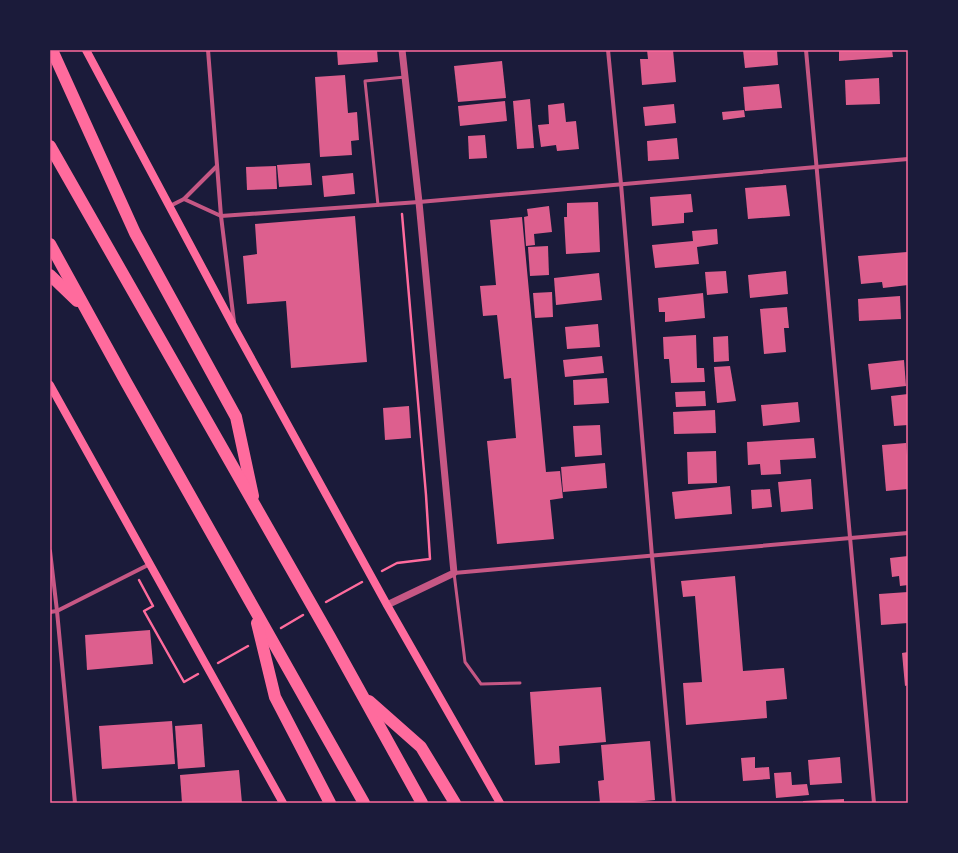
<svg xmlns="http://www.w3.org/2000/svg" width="958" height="853" viewBox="0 0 958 853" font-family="Ubuntu,sans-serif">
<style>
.building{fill:#dd5f8e}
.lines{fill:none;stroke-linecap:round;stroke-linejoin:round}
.path{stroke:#ff6b9d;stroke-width:2.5}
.service{stroke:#c65784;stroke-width:3}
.minor{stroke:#c65784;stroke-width:4}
.tertiary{stroke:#c65784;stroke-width:7}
.secondary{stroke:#ff6b9d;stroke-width:8}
.motorway{stroke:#ff6b9d;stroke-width:12}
.neatline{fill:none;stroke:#ff6b9d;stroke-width:1.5}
</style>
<rect width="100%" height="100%" fill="#1b1b3a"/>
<!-- building -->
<g class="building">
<polygon points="337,50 377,50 378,62 338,65"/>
<polygon points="647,50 673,50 676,82 642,85 640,59 648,59"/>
<polygon points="743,50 777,50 778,65 745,68"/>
<polygon points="839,50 892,50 893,57 839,61"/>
<polygon points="502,61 506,98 458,102 454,66"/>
<polygon points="345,75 348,113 357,112 359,140 351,141 352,155 320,157 315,77"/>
<polygon points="879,78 880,104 846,105 845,80"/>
<polygon points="779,84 782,108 745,111 743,87"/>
<polygon points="530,99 534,148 517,149 513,101"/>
<polygon points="505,101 507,121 460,126 458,106"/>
<polygon points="564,103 566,122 576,121 579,149 557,151 556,145 541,147 538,125 549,124 548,105"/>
<polygon points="674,104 676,123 645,126 643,107"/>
<polygon points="744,110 745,117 723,120 722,112"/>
<polygon points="485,135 487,158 469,159 468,136"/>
<polygon points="677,138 679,159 648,161 647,141"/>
<polygon points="310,163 312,185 279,187 277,165"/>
<polygon points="276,166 277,189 247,190 246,167"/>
<polygon points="353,173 355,194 324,197 322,176"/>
<polygon points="786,185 790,216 748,219 745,188"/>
<polygon points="691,194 693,212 684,213 684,223 652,226 650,197"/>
<polygon points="598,202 600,252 566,254 564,217 567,217 567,203"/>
<polygon points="549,206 552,232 534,234 535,245 526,246 524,217 528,216 527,209"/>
<polygon points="355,216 367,362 291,368 286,301 247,304 243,256 257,254 255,224"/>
<polygon points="522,217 546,472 560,471 563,498 550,500 554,539 497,544 487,441 516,438 511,378 504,379 497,315 483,316 480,286 496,285 490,220"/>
<polygon points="717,229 718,244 697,247 699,264 655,268 652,245 693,241 692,231"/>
<polygon points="548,246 549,275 530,276 528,247"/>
<polygon points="907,252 908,285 883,288 882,282 861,284 858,256"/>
<polygon points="726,271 728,293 707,295 705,272"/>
<polygon points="786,271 788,294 750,298 748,275"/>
<polygon points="599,273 602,300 556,305 554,278"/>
<polygon points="552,292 553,317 535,318 533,293"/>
<polygon points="703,293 705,318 665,322 665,312 659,312 658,298"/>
<polygon points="900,296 901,319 859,321 858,299"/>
<polygon points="787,307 789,328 784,328 786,352 764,354 760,309"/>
<polygon points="598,324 600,347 567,349 565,327"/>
<polygon points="696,335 697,368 704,368 705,382 671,383 669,359 664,359 663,337"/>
<polygon points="728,336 729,361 714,362 713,337"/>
<polygon points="602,356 604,373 565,377 563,360"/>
<polygon points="904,360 906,386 871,390 868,364"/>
<polygon points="730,366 736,401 717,403 714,367"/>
<polygon points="607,378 609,403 574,405 573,380"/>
<polygon points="705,391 706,406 676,407 675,392"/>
<polygon points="908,394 908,425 894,426 891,396"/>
<polygon points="798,402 800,422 763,426 761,405"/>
<polygon points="409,406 411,438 385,440 383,408"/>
<polygon points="715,410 716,433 674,434 673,412"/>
<polygon points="600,425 602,455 575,457 573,426"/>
<polygon points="814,438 816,458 780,460 781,474 761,475 760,464 748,465 747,442"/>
<polygon points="906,443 908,469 908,489 886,491 882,445"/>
<polygon points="716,451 717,483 688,484 687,452"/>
<polygon points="605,463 607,488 563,492 561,467"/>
<polygon points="811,479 813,509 781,512 778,482"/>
<polygon points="730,486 732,514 675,519 672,492"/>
<polygon points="770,489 772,507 752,509 751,490"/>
<polygon points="908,556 908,585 900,586 899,576 892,577 890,558"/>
<polygon points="735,576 743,671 784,668 787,699 766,701 767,718 686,725 683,683 702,682 695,596 683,597 681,581"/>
<polygon points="908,592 908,623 881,625 879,594"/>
<polygon points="150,630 153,664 87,670 85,635"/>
<polygon points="908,652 908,685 905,686 902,653"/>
<polygon points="601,687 606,742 559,746 560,763 535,765 530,692"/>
<polygon points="172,721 175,764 102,769 99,726"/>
<polygon points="202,724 205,767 178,769 175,726"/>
<polygon points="650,741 655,800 623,803 600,803 598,781 604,780 601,745"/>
<polygon points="755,757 755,768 769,767 770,779 743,781 741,758"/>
<polygon points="840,757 842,783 810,785 808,760"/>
<polygon points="239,770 242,803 182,803 180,775"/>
<polygon points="791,772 792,785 807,784 809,795 776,798 774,773"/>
<polygon points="844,799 844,803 803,803 803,801"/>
</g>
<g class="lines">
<!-- path -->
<g class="path">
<polyline points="382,571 397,563 430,559 426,495 402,214"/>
<polyline points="139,580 153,606 144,611 184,682 198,674"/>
<polyline points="326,602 362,582"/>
<polyline points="281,628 303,615"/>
<polyline points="218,663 248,646"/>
</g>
<!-- service -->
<g class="service">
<polyline points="378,205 365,81 405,77"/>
<polyline points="454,573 465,662 481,684 520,683"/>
</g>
<!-- minor -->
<g class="minor">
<polyline points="208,50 221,216 234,322"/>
<polyline points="608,50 621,184 652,556 674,803"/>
<polyline points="806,50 874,803"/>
<polyline points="184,199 221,216 419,202 908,159"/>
<polyline points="170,206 184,199 217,166"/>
<polyline points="50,551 57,611 75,803"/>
<polyline points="454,573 908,533"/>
<polyline points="50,612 57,611 150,564"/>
</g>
<!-- tertiary -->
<polyline class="tertiary" points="387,605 454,573 419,202 402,50"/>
<!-- secondary -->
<g class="secondary">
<polyline points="86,50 235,329 387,605 500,803"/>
<polyline points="50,385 283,803"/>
</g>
<!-- motorway -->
<g class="motorway">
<polyline points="52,50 135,233 236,417 253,496"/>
<polyline points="50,146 330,637 422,803"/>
<polyline points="50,244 126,382 364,803"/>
<polyline points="50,275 77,301"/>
<polyline points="257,623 275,697 330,803"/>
<polyline points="369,701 421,747 455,803"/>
</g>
</g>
<!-- border -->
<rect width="958" height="853" fill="none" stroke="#1b1b3a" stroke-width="102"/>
<rect x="51" y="51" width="856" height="751" class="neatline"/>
</svg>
